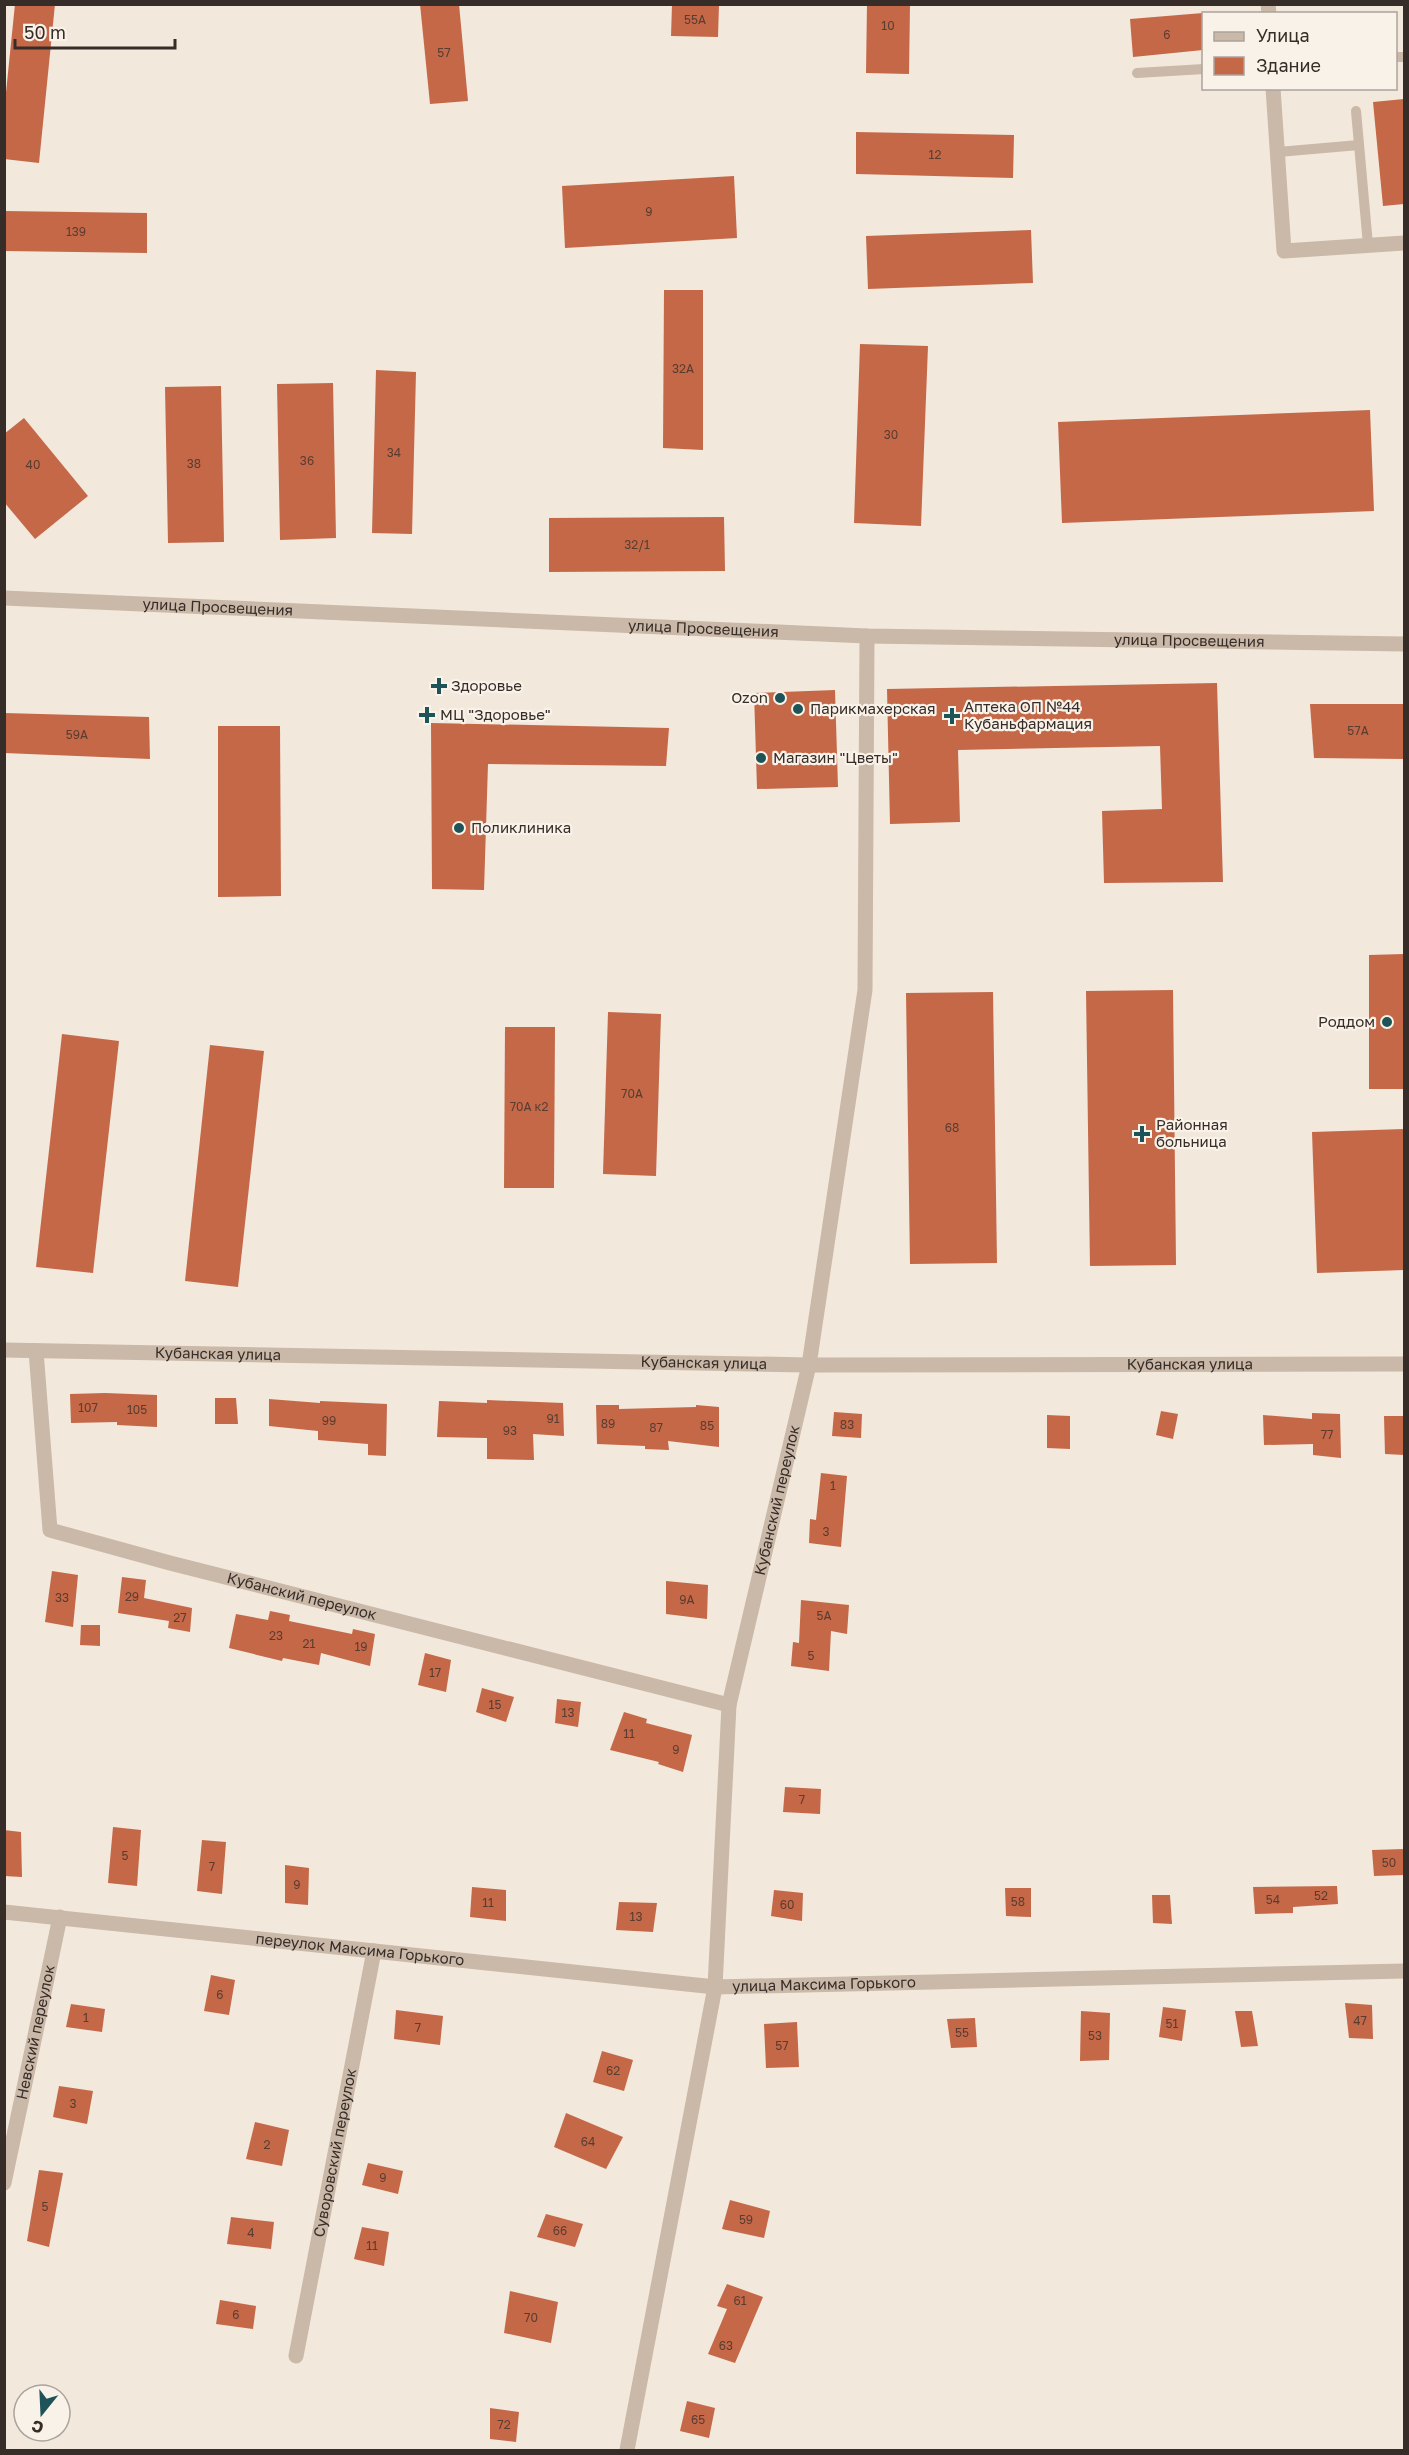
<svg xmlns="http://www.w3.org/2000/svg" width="1409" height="2455" viewBox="0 0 1409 2455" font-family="'Golos Text',sans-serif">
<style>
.building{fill:#c46848}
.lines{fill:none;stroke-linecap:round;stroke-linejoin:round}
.service{stroke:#cab8a8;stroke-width:10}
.minor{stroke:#cab8a8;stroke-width:15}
.poi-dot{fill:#1e5358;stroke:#f9f2e9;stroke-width:2}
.labels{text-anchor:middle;stroke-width:4.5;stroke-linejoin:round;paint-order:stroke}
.number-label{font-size:12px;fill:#5a3c30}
.street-label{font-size:15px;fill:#372d28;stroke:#f9f2e9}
.poi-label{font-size:15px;fill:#372d28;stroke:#f9f2e9;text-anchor:start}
</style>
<rect width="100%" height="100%" fill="#f2e8dc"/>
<!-- building -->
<g class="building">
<polygon points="15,4 55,4 39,163 4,159 4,112"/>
<polygon points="420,4 459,4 468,101 430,104"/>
<polygon points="672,4 719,4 718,37 671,36"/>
<polygon points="867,4 910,4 909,74 866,73"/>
<polygon points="1203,13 1203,50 1133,57 1130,19"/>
<polygon points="1404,99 1404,204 1383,206 1373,102"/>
<polygon points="856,132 1014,135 1013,178 856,174"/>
<polygon points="734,176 737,238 565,248 562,186"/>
<polygon points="4,211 147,213 147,253 4,251"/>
<polygon points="1031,230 1033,283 868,289 866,236"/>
<polygon points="664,290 703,290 703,450 663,448"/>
<polygon points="860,344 928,346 921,526 854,523"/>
<polygon points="376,370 416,372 412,534 372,533"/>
<polygon points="333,383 336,538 280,540 277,384"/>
<polygon points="221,386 224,542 168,543 165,387"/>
<polygon points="1370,410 1374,511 1062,523 1058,422"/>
<polygon points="24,418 88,496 35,539 4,502 4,434"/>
<polygon points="724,517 725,571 549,572 549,518"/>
<polygon points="1217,683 1223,882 1104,883 1102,811 1162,809 1160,746 958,750 960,822 890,824 887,689"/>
<polygon points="835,690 838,787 757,789 754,693"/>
<polygon points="1310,704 1404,704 1404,759 1314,758"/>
<polygon points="4,713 149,717 150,759 4,753"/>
<polygon points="431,723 669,728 666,766 488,764 484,890 432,889"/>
<polygon points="218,726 280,726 281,896 218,897"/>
<polygon points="1404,954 1404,1089 1369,1089 1369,955"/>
<polygon points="1173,990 1176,1265 1090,1266 1086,991"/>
<polygon points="993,992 997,1263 910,1264 906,993"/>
<polygon points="608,1012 661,1014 656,1176 603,1174"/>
<polygon points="505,1027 555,1027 554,1188 504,1188"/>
<polygon points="62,1034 119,1041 93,1273 36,1267"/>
<polygon points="210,1045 264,1051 238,1287 185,1281"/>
<polygon points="1404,1129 1404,1270 1317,1273 1312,1132"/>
<polygon points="105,1393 157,1395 157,1427 117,1425 117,1422 71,1423 70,1394"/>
<polygon points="215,1398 236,1398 238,1424 215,1424"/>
<polygon points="269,1399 320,1403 320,1401 387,1404 386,1456 368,1455 368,1444 318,1440 318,1431 269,1426"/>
<polygon points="487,1400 563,1403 564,1436 533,1434 534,1460 487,1459 487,1438 437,1437 439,1401 487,1403"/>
<polygon points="596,1405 619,1405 619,1409 696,1407 696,1405 719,1407 719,1447 668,1441 669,1450 645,1449 645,1446 597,1444"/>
<polygon points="1161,1411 1178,1414 1173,1439 1156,1435"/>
<polygon points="834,1412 862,1414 861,1438 832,1436"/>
<polygon points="1312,1413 1340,1414 1341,1458 1313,1455 1313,1444 1264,1445 1263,1415 1312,1419"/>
<polygon points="1047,1415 1070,1416 1070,1449 1047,1448"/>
<polygon points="1384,1416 1404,1416 1404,1455 1385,1454"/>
<polygon points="821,1473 847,1476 841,1547 809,1543 810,1519 816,1520"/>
<polygon points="52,1571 78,1575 73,1627 45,1622"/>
<polygon points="122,1577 146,1580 144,1598 192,1608 190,1632 168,1628 169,1621 118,1613"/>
<polygon points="666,1581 708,1585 707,1619 666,1614"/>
<polygon points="801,1600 849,1605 847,1634 831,1631 829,1671 791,1666 793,1642 799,1643"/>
<polygon points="270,1611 290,1615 289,1621 352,1634 353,1629 375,1634 370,1666 321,1653 319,1665 283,1658 282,1661 229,1648 236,1614 268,1620"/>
<polygon points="81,1625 100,1625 100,1646 80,1645"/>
<polygon points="425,1653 451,1660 446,1692 418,1685"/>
<polygon points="482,1688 514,1697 506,1722 476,1712"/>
<polygon points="557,1699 581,1702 578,1727 555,1723"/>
<polygon points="624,1712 647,1719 646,1723 692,1735 683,1772 658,1764 659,1762 610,1750"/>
<polygon points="785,1787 821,1789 820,1814 783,1812"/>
<polygon points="113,1827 141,1830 137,1886 108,1883"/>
<polygon points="4,1830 21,1832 22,1877 4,1876"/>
<polygon points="202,1840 226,1842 222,1894 197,1891"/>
<polygon points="1404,1849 1404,1875 1374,1876 1372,1850"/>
<polygon points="285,1865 309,1868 308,1905 285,1903"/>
<polygon points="1337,1886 1338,1904 1293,1907 1293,1913 1255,1914 1253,1887"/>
<polygon points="472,1887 506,1890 506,1921 470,1917"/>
<polygon points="1005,1888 1031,1888 1031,1917 1006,1916"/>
<polygon points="774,1890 803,1893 802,1921 771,1916"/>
<polygon points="1152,1895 1170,1895 1172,1924 1153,1923"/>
<polygon points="619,1902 657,1903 653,1932 616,1930"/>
<polygon points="211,1975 235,1980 229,2015 204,2011"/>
<polygon points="1345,2003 1372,2005 1373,2039 1349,2038"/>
<polygon points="71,2004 105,2009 102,2032 66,2027"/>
<polygon points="1163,2007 1186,2010 1182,2041 1159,2037"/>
<polygon points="396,2010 443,2016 440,2045 394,2039"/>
<polygon points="1081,2011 1110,2013 1109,2060 1080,2061"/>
<polygon points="1235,2011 1252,2011 1258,2046 1241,2047"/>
<polygon points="975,2018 977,2047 951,2048 947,2019"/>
<polygon points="797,2022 799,2067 766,2068 764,2024"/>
<polygon points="602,2051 633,2060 624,2091 593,2082"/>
<polygon points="59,2086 93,2091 87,2124 53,2117"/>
<polygon points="566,2113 623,2137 606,2169 554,2147"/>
<polygon points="255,2122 289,2130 282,2166 246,2159"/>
<polygon points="368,2163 403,2171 398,2194 362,2185"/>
<polygon points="39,2170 63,2173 49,2247 27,2241"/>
<polygon points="730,2200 770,2211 764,2238 722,2229"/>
<polygon points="546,2214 583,2224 575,2247 537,2237"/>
<polygon points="231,2217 274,2222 271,2249 227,2244"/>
<polygon points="362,2227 389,2232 384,2266 354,2259"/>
<polygon points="727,2284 763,2297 735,2363 708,2354 727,2309 717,2306"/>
<polygon points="510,2291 558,2302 551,2343 504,2333"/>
<polygon points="220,2300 256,2306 253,2329 216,2324"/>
<polygon points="687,2401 715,2408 709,2438 680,2431"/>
<polygon points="490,2408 519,2412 516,2442 490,2439"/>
</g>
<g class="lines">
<!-- service -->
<g class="service">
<polyline points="1396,57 1403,57"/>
<polyline points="1137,73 1204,69"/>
<polyline points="1356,111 1368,245"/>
<polyline points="1278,152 1359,145"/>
</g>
<!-- minor -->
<g class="minor">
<polyline points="1268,4 1269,14"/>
<polyline points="1273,88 1284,251 1404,243"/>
<path id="s1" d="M4,598L867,636L1404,644"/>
<path id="s2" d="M4,1350L809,1365L1404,1364"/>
<path id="s3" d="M36,1351L50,1530L170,1563L729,1705"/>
<path id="s4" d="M4,1912L715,1987L1404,1971"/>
<path id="s5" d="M4,2183L60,1917"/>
<path id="s6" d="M296,2356L374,1951"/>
<path id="s7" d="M627,2450L715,1987L729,1705L809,1365L865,990L867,636"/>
</g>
</g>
<!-- markers -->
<g class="poi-dot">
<path d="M436 677h6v6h6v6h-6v6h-6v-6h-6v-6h6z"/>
<circle cx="780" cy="698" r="6"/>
<circle cx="798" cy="709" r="6"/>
<path d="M424 706h6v6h6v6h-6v6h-6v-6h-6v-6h6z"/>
<path d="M949 707h6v6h6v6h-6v6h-6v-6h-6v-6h6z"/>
<circle cx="761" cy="758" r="6"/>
<circle cx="459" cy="828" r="6"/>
<circle cx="1387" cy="1022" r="6"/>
<path d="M1139 1125h6v6h6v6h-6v6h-6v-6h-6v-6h6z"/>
</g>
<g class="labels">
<!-- number labels -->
<g class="number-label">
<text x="695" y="24">55А</text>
<text x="888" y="30">10</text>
<text x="1167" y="39">6</text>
<text x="444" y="57">57</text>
<text x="935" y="159">12</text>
<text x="649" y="216">9</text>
<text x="76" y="236">139</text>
<text x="683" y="373">32А</text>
<text x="891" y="439">30</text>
<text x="394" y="457">34</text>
<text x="307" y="465">36</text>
<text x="194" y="468">38</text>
<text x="33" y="469">40</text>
<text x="637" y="549">32/1</text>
<text x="1358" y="735">57А</text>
<text x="77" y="739">59А</text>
<text x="632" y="1098">70А</text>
<text x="529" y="1111">70А к2</text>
<text x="952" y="1132">68</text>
<text x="88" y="1412">107</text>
<text x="137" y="1414">105</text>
<text x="553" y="1423">91</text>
<text x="329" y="1425">99</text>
<text x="608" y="1428">89</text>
<text x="847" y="1429">83</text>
<text x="707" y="1430">85</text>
<text x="656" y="1432">87</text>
<text x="510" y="1435">93</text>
<text x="1327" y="1439">77</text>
<text x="833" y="1490">1</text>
<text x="826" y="1536">3</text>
<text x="132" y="1601">29</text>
<text x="62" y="1602">33</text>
<text x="687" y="1604">9А</text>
<text x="824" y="1620">5А</text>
<text x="180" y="1622">27</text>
<text x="276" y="1640">23</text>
<text x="309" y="1648">21</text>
<text x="361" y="1651">19</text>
<text x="811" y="1660">5</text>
<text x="435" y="1677">17</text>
<text x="495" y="1709">15</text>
<text x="568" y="1717">13</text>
<text x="629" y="1738">11</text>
<text x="676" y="1754">9</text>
<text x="802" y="1804">7</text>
<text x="125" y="1860">5</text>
<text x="1389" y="1867">50</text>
<text x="212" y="1871">7</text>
<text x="297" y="1889">9</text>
<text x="1321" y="1900">52</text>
<text x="1273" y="1904">54</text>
<text x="1018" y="1906">58</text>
<text x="488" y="1907">11</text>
<text x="787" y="1909">60</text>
<text x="636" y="1921">13</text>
<text x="220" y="1999">6</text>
<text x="86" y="2022">1</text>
<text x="1360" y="2025">47</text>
<text x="1172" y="2028">51</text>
<text x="418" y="2032">7</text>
<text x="962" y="2037">55</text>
<text x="1095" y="2040">53</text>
<text x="782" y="2050">57</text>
<text x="613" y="2075">62</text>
<text x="73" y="2108">3</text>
<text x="588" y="2146">64</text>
<text x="267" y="2149">2</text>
<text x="383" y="2182">9</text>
<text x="45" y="2211">5</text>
<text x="746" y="2224">59</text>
<text x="560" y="2235">66</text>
<text x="251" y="2237">4</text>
<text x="372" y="2250">11</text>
<text x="740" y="2305">61</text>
<text x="236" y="2319">6</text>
<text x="531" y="2322">70</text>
<text x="726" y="2350">63</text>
<text x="698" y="2424">65</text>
<text x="504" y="2429">72</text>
</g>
<!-- street labels -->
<g class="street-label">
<text dy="5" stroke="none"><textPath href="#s1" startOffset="214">улица Просвещения</textPath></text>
<text dy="5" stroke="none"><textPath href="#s1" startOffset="700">улица Просвещения</textPath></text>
<text dy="5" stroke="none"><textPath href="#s1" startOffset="1186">улица Просвещения</textPath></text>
<text dy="5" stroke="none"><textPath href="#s2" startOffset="214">Кубанская улица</textPath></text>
<text dy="5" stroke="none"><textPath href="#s2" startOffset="700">Кубанская улица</textPath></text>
<text dy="5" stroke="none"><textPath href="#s2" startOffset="1186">Кубанская улица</textPath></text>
<text dy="5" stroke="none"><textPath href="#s7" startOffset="964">Кубанский переулок</textPath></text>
<text dy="5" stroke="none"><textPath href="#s3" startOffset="440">Кубанский переулок</textPath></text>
<text dy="5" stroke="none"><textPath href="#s4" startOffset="358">переулок Максима Горького</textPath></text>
<text dy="5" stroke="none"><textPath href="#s4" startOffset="824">улица Максима Горького</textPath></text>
<text dy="5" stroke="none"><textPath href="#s5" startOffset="154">Невский переулок</textPath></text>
<text dy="5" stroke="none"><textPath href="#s6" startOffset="207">Суворовский переулок</textPath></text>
</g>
<!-- poi labels -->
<g class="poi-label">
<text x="451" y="691">Здоровье</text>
<text x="768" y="703" text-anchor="end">Ozon</text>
<text x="964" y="712">Аптека ОП №44<tspan x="964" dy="17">Кубаньфармация</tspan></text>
<text x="810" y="714">Парикмахерская</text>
<text x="440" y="720">МЦ "Здоровье"</text>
<text x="773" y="763">Магазин "Цветы"</text>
<text x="471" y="833">Поликлиника</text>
<text x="1375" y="1027" text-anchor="end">Роддом</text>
<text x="1156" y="1130">Районная<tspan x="1156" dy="17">больница</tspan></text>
</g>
</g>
<!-- border -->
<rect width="1409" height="2455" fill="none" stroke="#372d28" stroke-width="12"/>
<!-- legend -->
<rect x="1202" y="12" width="195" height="78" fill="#f9f2e9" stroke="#aba39c" stroke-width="1.5"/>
<rect x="1214" y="32" width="30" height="9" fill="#cab8a8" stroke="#aba39c" stroke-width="1.5"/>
<text x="1256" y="42" font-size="18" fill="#372d28">Улица</text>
<rect x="1214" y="57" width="30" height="18" fill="#c46848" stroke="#aba39c" stroke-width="1.5"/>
<text x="1256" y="72" font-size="18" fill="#372d28">Здание</text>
<!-- north arrow -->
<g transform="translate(42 2413) rotate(198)"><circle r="28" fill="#f9f2e9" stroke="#aba39c" stroke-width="1.5"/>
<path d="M0-4.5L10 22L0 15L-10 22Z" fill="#1e5358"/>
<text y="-9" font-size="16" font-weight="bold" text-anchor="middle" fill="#372d28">С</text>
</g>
<!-- scale -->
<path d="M15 39v9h160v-9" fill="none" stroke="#372d28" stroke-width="3"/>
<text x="24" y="39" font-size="18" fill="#372d28" stroke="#f9f2e9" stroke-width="4.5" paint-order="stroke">50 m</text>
</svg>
